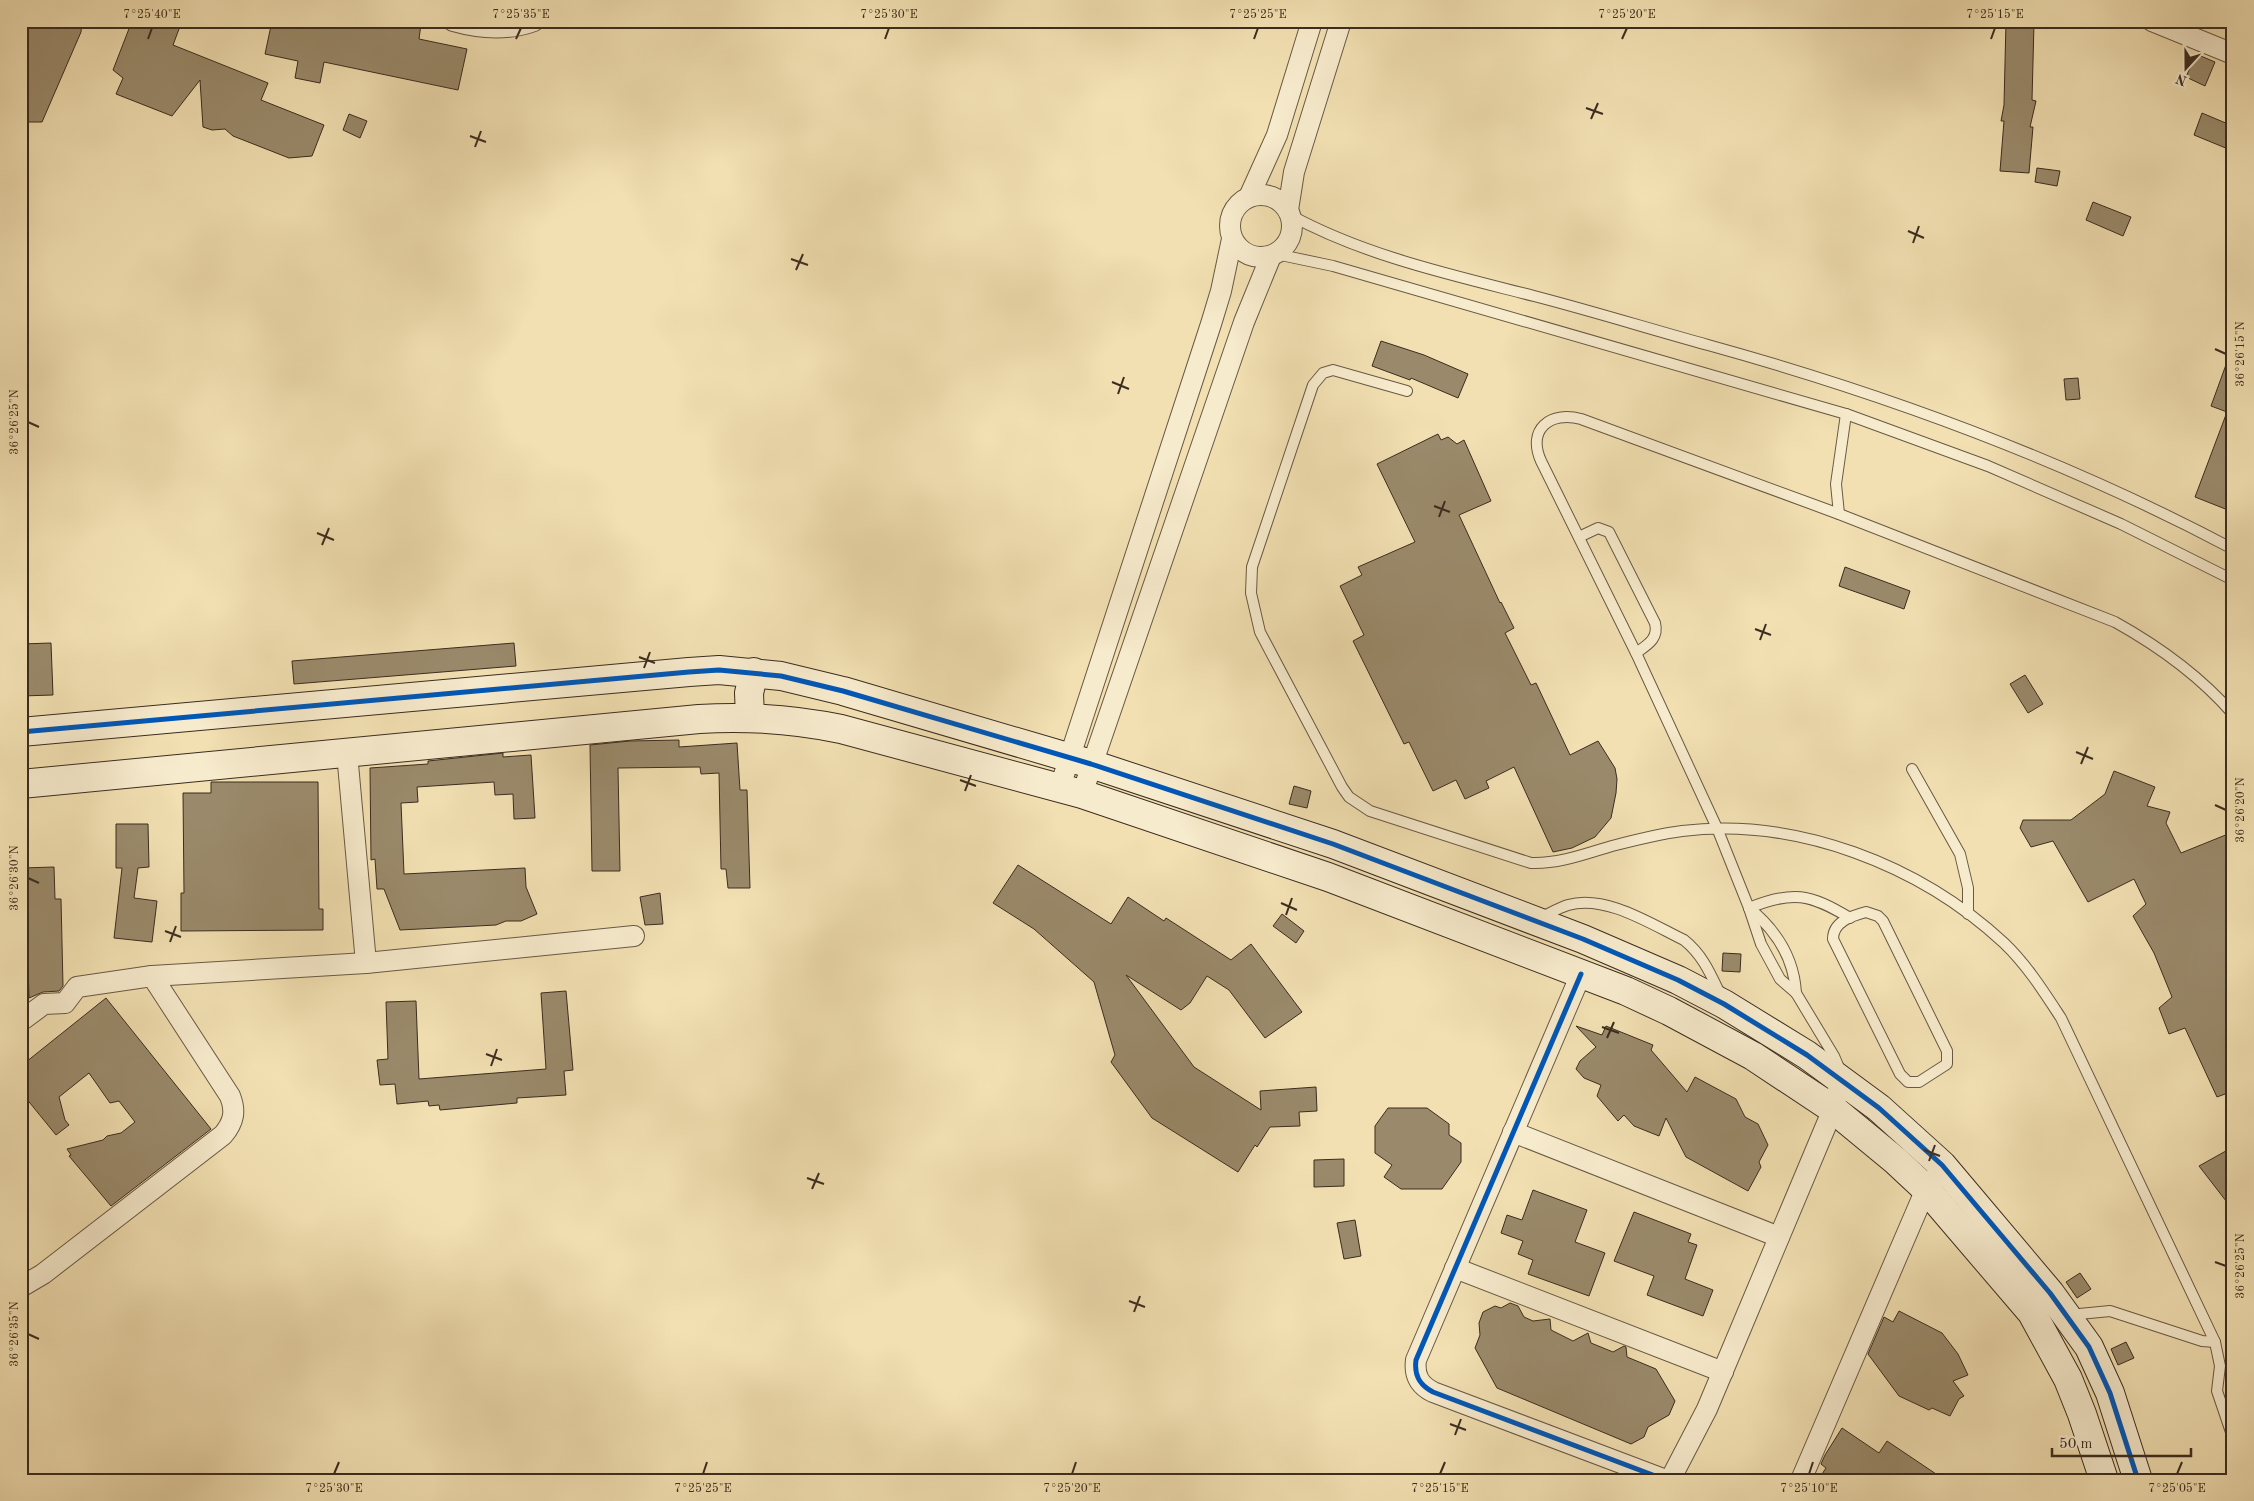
<svg xmlns="http://www.w3.org/2000/svg" width="2254" height="1501" viewBox="0 0 2254 1501" font-family="'Old Standard TT',serif">
<style>
.building{fill:#9a8a6b;stroke:#3b2c1f}
.lines{fill:none;stroke-linecap:round;stroke-linejoin:round}
.lane-casing{stroke:#695944;stroke-width:12}
.street-casing{stroke:#695944;stroke-width:22}
.secondary-casing{stroke:#3b2c1f;stroke-width:30}
.lane{stroke:#f7ebcd;stroke-width:10}
.street{stroke:#f7ebcd;stroke-width:20}
.secondary{stroke:#f7ebcd;stroke-width:28}
.cycleway-casing{stroke:#f7ebcd;stroke-width:8}
.cycleway{stroke:#0057b8;stroke-width:5}
.ticks{fill:none;stroke:#3b2c1f;stroke-width:2}
.neatline{fill:none;stroke:#3b2c1f;stroke-width:2}
.ticks-label{font-size:12px;text-anchor:middle;fill:#3b2c1f}
</style>
<rect width="100%" height="100%" fill="#f2e0b2"/>
<filter id="stains"><feTurbulence type="fractalNoise" baseFrequency=".004" numOctaves="4"/><feColorMatrix values="0 0 0 0 .2 0 0 0 0 .09 0 0 0 0 .02 0 0 0 .5 -.17"/></filter>
<radialGradient id="worn" r=".72"><stop offset=".6" stop-color="#630" stop-opacity="0"/><stop offset="1" stop-color="#630" stop-opacity=".3"/></radialGradient>
<!-- building -->
<g class="building">
<polygon points="21,21 82,21 81,32 42,122 21,122"/>
<polygon points="132,21 182,21 173,45 268,83 261,100 324,125 312,156 289,158 233,136 225,129 212,130 203,127 200,80 172,116 116,94 123,78 113,70"/>
<polygon points="272,21 406,21 421,24 419,39 467,49 458,90 324,62 320,83 295,78 298,61 265,54"/>
<polygon points="2006,21 2034,23 2032,100 2036,101 2030,127 2033,127 2029,173 2000,171 2004,121 2001,121 2004,105"/>
<polygon points="2196,54 2215,62 2205,86 2186,77"/>
<polygon points="2202,113 2228,124 2227,127 2233,129 2233,151 2194,135"/>
<polygon points="349,114 367,121 360,138 343,130"/>
<polygon points="2037,168 2060,171 2057,186 2035,182"/>
<polygon points="2093,202 2131,217 2123,236 2086,220"/>
<polygon points="1381,341 1424,355 1468,374 1458,398 1411,378 1410,380 1372,366"/>
<polygon points="2231,351 2233,351 2233,512 2195,497 2227,412 2211,406"/>
<polygon points="2078,378 2080,399 2066,400 2064,379"/>
<polygon points="1438,434 1441,440 1448,437 1457,444 1464,440 1491,501 1459,515 1500,603 1501,602 1514,628 1505,633 1531,685 1536,683 1570,755 1598,741 1615,768 1617,779 1616,793 1611,818 1595,837 1572,848 1553,852 1514,767 1486,781 1489,788 1465,799 1456,780 1433,791 1409,742 1404,744 1353,641 1364,635 1340,586 1362,575 1358,567 1415,542 1377,464"/>
<polygon points="1845,567 1910,591 1904,609 1839,586"/>
<polygon points="51,643 53,695 21,696 21,644"/>
<polygon points="514,643 516,666 294,684 292,661"/>
<polygon points="2025,675 2043,704 2028,713 2010,684"/>
<polygon points="679,740 679,747 737,743 740,790 747,790 750,888 728,888 726,869 721,869 719,773 701,774 700,767 618,768 620,871 592,871 590,745 630,741"/>
<polygon points="503,753 503,757 531,755 535,818 514,819 513,794 495,795 494,782 417,787 418,802 401,803 404,874 525,868 526,887 537,914 521,921 506,921 496,925 400,930 384,889 377,889 375,859 371,860 370,768 428,764 428,761"/>
<polygon points="2114,771 2155,787 2147,806 2170,812 2166,823 2181,853 2233,832 2233,1091 2217,1097 2185,1028 2169,1034 2159,1008 2172,997 2154,953 2133,916 2146,904 2134,879 2088,902 2053,841 2031,847 2020,828 2023,820 2071,820 2105,794"/>
<polygon points="211,782 318,782 319,909 323,909 323,930 181,931 181,893 184,893 183,793 211,793"/>
<polygon points="1294,786 1311,791 1307,808 1289,804"/>
<polygon points="116,824 148,824 149,867 138,868 134,898 157,901 152,942 114,938 122,868 116,868"/>
<polygon points="1018,865 1111,924 1128,897 1164,921 1166,918 1231,960 1251,944 1302,1012 1265,1038 1229,990 1207,976 1190,1003 1181,1010 1126,975 1194,1067 1261,1110 1260,1091 1316,1087 1317,1111 1299,1112 1300,1126 1270,1127 1257,1147 1255,1145 1238,1172 1152,1118 1111,1062 1115,1055 1094,982 1034,929 993,903"/>
<polygon points="54,867 55,899 61,899 63,986 59,991 43,992 29,998 26,896 21,896 21,868"/>
<polygon points="660,893 663,924 645,925 640,897"/>
<polygon points="1282,914 1304,931 1296,943 1273,926"/>
<polygon points="1723,953 1741,954 1740,972 1722,971"/>
<polygon points="566,991 573,1070 564,1071 566,1095 517,1098 517,1103 440,1110 439,1105 429,1106 428,1101 397,1104 395,1084 380,1085 377,1060 388,1059 386,1002 416,1001 419,1079 546,1069 541,993"/>
<polygon points="106,998 211,1129 111,1206 69,1156 71,1155 67,1149 103,1140 107,1136 121,1133 135,1122 119,1101 110,1103 89,1073 59,1097 65,1120 69,1125 56,1135 21,1092 21,1066"/>
<polygon points="1576,1026 1602,1035 1606,1026 1653,1045 1651,1050 1687,1092 1695,1077 1736,1099 1745,1117 1758,1124 1768,1145 1759,1162 1761,1167 1748,1191 1686,1157 1666,1118 1659,1136 1634,1126 1624,1115 1618,1121 1597,1096 1601,1085 1584,1078 1576,1069 1580,1061 1596,1047"/>
<polygon points="1388,1108 1427,1108 1449,1124 1449,1135 1461,1143 1461,1162 1442,1189 1401,1189 1384,1177 1392,1165 1375,1153 1375,1126"/>
<polygon points="2233,1147 2233,1210 2199,1166"/>
<polygon points="1344,1159 1344,1186 1314,1187 1314,1160"/>
<polygon points="1533,1190 1587,1210 1575,1242 1605,1253 1589,1296 1528,1274 1533,1260 1518,1254 1523,1241 1501,1233 1507,1215 1522,1220"/>
<polygon points="1634,1212 1691,1234 1688,1242 1697,1245 1685,1279 1713,1290 1703,1316 1647,1295 1654,1276 1614,1261"/>
<polygon points="1355,1220 1361,1256 1344,1259 1337,1223"/>
<polygon points="2080,1273 2091,1289 2077,1298 2066,1282"/>
<polygon points="1510,1303 1518,1306 1524,1317 1533,1321 1550,1319 1551,1330 1573,1341 1588,1333 1591,1343 1613,1352 1624,1346 1626,1347 1627,1357 1656,1369 1675,1401 1669,1415 1648,1427 1644,1437 1631,1444 1497,1388 1475,1348 1480,1335 1479,1323 1483,1312 1495,1306 1501,1308"/>
<polygon points="1899,1311 1942,1333 1958,1354 1968,1375 1953,1381 1964,1396 1959,1399 1950,1416 1932,1408 1929,1410 1899,1396 1868,1354 1884,1317 1893,1322"/>
<polygon points="2126,1342 2134,1358 2118,1365 2111,1349"/>
<polygon points="1842,1428 1879,1453 1887,1441 1945,1480 1818,1480 1826,1468 1821,1464 1825,1455"/>
</g>
<g class="lines">
<!-- lane casing -->
<g class="lane-casing">
<g id="lane">
<path d="M1290,215C1365,256 1452,275 1534,296C1592,311 1650,329 1708,345C1889,395 2067,461 2233,549"/>
<polyline points="1276,254 1333,266 1846,414 1988,466 2121,524 2233,580"/>
<path d="M1407,391L1333,370L1323,373L1313,385L1252,567L1251,593L1260,632L1342,787L1349,797L1370,811L1531,863C1559,864 1585,854 1612,846C1635,840 1658,834 1682,831C1797,817 1920,865 2004,943C2027,965 2044,992 2061,1018L2215,1342L2220,1366L2217,1391L2233,1438"/>
<polyline points="1839,514 1836,484 1846,414"/>
<path d="M1579,537L1598,528L1609,532L1655,623C1659,639 1647,645 1636,653"/>
<polyline points="1912,769 1960,854 1968,888 1968,914"/>
<path d="M1749,908C1793,890 1810,894 1850,918"/>
<path d="M1749,908C1776,930 1794,958 1796,993"/>
<path d="M1866,912L1878,916L1883,921L1947,1051V1064L1919,1082H1908L1900,1074L1833,939C1833,922 1851,916 1866,912Z"/>
<path d="M1540,918C1549,914 1558,908 1568,905C1605,894 1651,924 1684,940C1703,955 1711,975 1721,996"/>
<path d="M1840,1070L1834,1056L1796,993L1780,979L1761,944L1749,908L1717,828L1636,653L1541,461C1527,429 1550,411 1581,419L1839,514L2115,622C2160,647 2199,675 2233,714"/>
<polyline points="2069,1315 2110,1311 2202,1341 2215,1342"/>
</g>
</g>
<!-- street casing -->
<g class="street-casing">
<g id="street">
<path d="M453,21C481,29 507,31 534,21"/>
<polyline points="2152,21 2233,54"/>
<circle cx="1261" cy="226" r="31"/>
<polyline points="1249,197 1277,135 1312,21"/>
<polyline points="1288,210 1294,172 1341,21"/>
<polyline points="347,753 366,963"/>
<polyline points="1060,787 1211,324 1221,291 1232,239"/>
<polyline points="1082,794 1244,322 1271,256"/>
<path d="M1581,974L1416,1360C1414,1375 1419,1385 1433,1392L1666,1480"/>
<polyline points="21,1021 44,1004 65,1003 77,987 152,976 366,963 634,936"/>
<polyline points="1513,1132 1779,1237"/>
<polyline points="1455,1268 1723,1372"/>
<path d="M21,1287L43,1274L223,1135C234,1122 236,1111 230,1096L152,976"/>
<polyline points="1670,1480 1707,1409 1833,1109 1841,1080"/>
<polyline points="1801,1480 1926,1189 1933,1179"/>
</g>
</g>
<!-- secondary casing -->
<g class="secondary-casing">
<g id="secondary">
<polyline points="750,717 749,693 754,672"/>
<polyline points="21,732 689,672 719,670 781,676 843,691 1091,764 1333,844 1583,939 1678,980 1724,1004 1807,1055 1879,1108 1942,1165 2050,1293 2089,1347 2110,1393 2138,1480"/>
<path d="M21,784L699,719C747,716 793,719 841,729L1082,794L1328,877L1626,991L1669,1011L1753,1056L1833,1109L1896,1161L1926,1189L2032,1313L2068,1379L2082,1414L2104,1480"/>
</g>
</g>
<!-- lane -->
<use href="#lane" class="lane"/>
<!-- street -->
<use href="#street" class="street"/>
<!-- secondary -->
<use href="#secondary" class="secondary"/>
<!-- cycleway casing -->
<g class="cycleway-casing">
<g id="cycleway">
<polyline points="21,732 689,672 719,670 781,676 843,691 1091,764 1333,844 1583,939 1678,980 1724,1004 1807,1055 1879,1108 1942,1165 2050,1293 2089,1347 2110,1393 2138,1480"/>
<path d="M1581,974L1416,1360C1414,1375 1419,1385 1433,1392L1666,1480"/>
</g>
</g>
<!-- cycleway -->
<use href="#cycleway" class="cycleway"/>
</g>
<!-- ticks -->
<path class="ticks" d="M148,39L152,28M516,39L521,28M885,39L889,28M1254,39L1258,28M1622,39L1627,28M1991,39L1995,28M1586,108L1603,114M1591,119L1598,103M470,136L486,142M475,147L481,131M1908,231L1924,238M1913,243L1919,226M791,259L808,265M796,270L803,254M2215,349L2226,354M1112,382L1129,389M1118,394L1124,377M28,422L39,427M1434,506L1450,512M1439,517L1445,501M317,533L334,540M322,545L329,528M1755,629L1771,635M1760,640L1766,624M639,657L655,663M644,668L650,652M2076,752L2093,759M2081,764L2088,747M960,780L976,786M965,791L971,775M2215,805L2226,810M28,878L39,883M1281,903L1297,910M1286,915L1292,898M165,931L181,937M170,942L176,926M1602,1027L1619,1033M1607,1038L1614,1022M486,1054L502,1060M491,1066L497,1049M1924,1150L1940,1156M1929,1161L1935,1145M807,1178L824,1184M812,1189L819,1173M2215,1262L2226,1266M1129,1301L1145,1307M1134,1312L1140,1296M28,1334L39,1339M1450,1424L1466,1430M1455,1435L1461,1419M334,1474L339,1462M703,1474L707,1462M1072,1474L1076,1462M1440,1474L1445,1462M1809,1474L1813,1462M2177,1474L2182,1462"/>
<!-- margin -->
<rect width="2254" height="1501" fill="none" stroke="#f2e0b2" stroke-width="55"/>
<!-- north arrow -->
<g transform="translate(2186 68) rotate(201)" stroke="#f7ebcd" stroke-width="4" paint-order="stroke">
<path d="M0-4L9 19L0 12L-9 19Z" fill="#3b2c1f"/>
<text y="-8" font-size="14" font-weight="bold" text-anchor="middle" fill="#3b2c1f">N</text>
</g>
<!-- scale -->
<path d="M2052 1448v8h139v-8" fill="none" stroke="#3b2c1f" stroke-width="2.5"/>
<text x="2059" y="1448" font-size="15" fill="#3b2c1f" stroke="#f7ebcd" stroke-width="4" paint-order="stroke">50 m</text>
<rect x="28" y="28" width="2198" height="1446" class="neatline"/>
<g class="ticks-label">
<text x="152" y="18">7°25'40"E</text>
<text x="521" y="18">7°25'35"E</text>
<text x="889" y="18">7°25'30"E</text>
<text x="1258" y="18">7°25'25"E</text>
<text x="1627" y="18">7°25'20"E</text>
<text x="1995" y="18">7°25'15"E</text>
<text transform="translate(2240 354) rotate(-90)" y="4">36°26'15"N</text>
<text transform="translate(14 422) rotate(-90)" y="4">36°26'25"N</text>
<text transform="translate(2240 810) rotate(-90)" y="4">36°26'20"N</text>
<text transform="translate(14 878) rotate(-90)" y="4">36°26'30"N</text>
<text transform="translate(2240 1266) rotate(-90)" y="4">36°26'25"N</text>
<text transform="translate(14 1334) rotate(-90)" y="4">36°26'35"N</text>
<text x="334" y="1492">7°25'30"E</text>
<text x="703" y="1492">7°25'25"E</text>
<text x="1072" y="1492">7°25'20"E</text>
<text x="1440" y="1492">7°25'15"E</text>
<text x="1809" y="1492">7°25'10"E</text>
<text x="2177" y="1492">7°25'05"E</text>
</g>
<rect width="100%" height="100%" filter="url(#stains)"/>
<rect width="100%" height="100%" fill="url(#worn)"/>
</svg>
